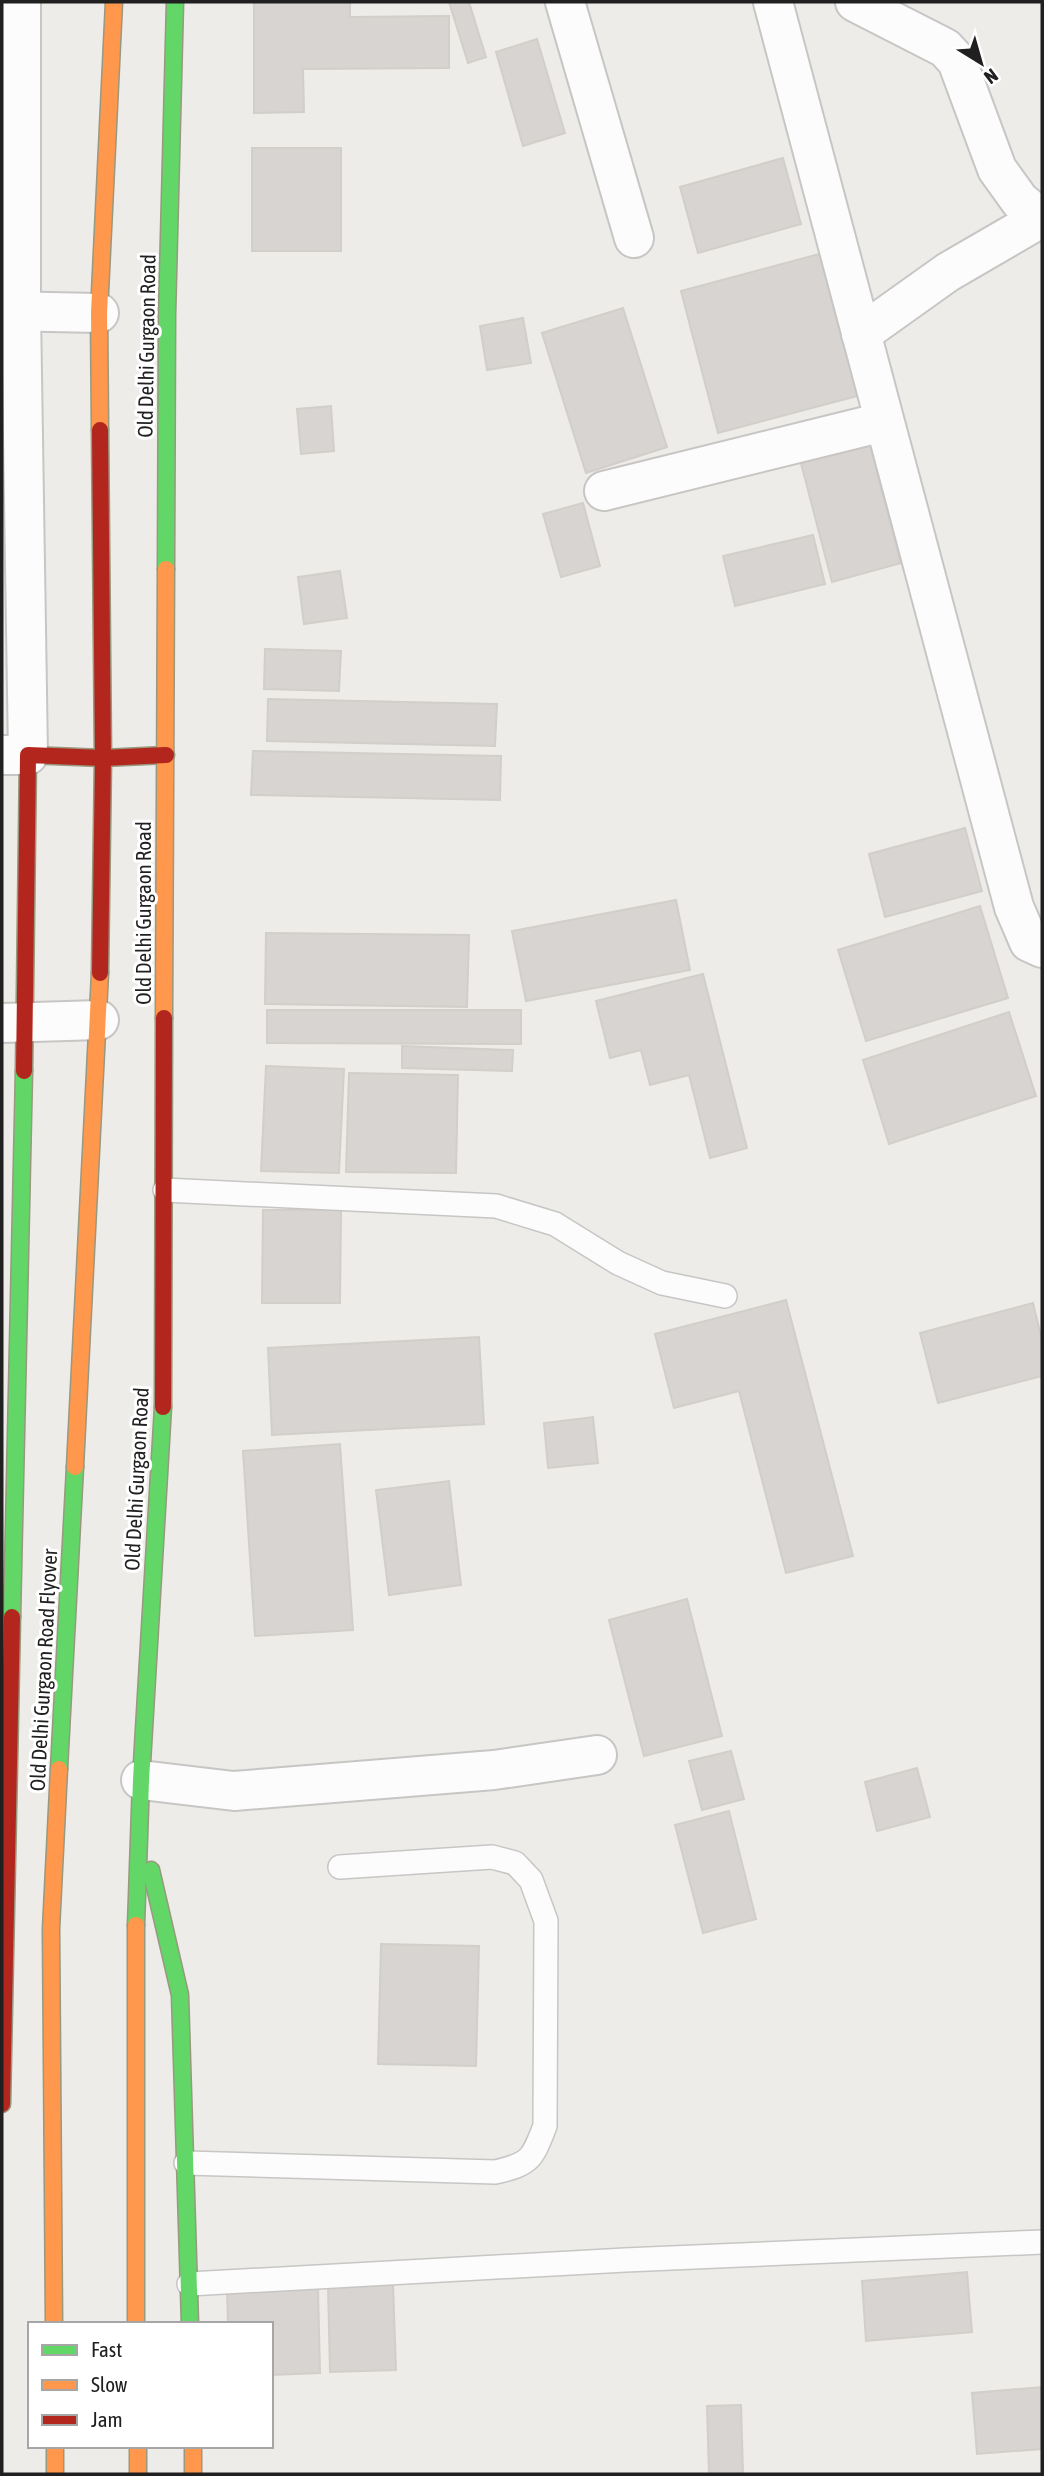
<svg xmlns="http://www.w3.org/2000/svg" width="1044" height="2476" viewBox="0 0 1044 2476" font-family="'Asap Condensed',sans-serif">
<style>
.building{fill:#d7d4d1;stroke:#d2ceca;stroke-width:2}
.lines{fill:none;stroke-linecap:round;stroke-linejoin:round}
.lane-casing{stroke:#c7c6c5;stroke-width:26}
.street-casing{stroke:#c7c6c5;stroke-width:42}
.fast-casing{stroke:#98997f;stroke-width:19}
.slow-casing{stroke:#98997f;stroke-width:19}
.jam-casing{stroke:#98997f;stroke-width:19}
.lane{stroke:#fcfcfc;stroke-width:23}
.street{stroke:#fcfcfc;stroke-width:38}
.fast{stroke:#63d668;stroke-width:16}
.slow{stroke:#ff974d;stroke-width:16}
.jam{stroke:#b3261e;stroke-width:16}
.labels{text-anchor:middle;stroke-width:6;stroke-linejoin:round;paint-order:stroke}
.street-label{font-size:21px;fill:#202020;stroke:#fff}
</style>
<rect width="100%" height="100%" fill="#eeece9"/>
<!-- building -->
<g class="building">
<polygon points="254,2 350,2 350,17 449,16 449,68 303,69 304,112 254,113"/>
<polygon points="449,2 469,2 486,57 468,63"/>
<polygon points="537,39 565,133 523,146 496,52"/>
<rect x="252" y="148" width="89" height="103"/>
<polygon points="783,158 801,224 698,253 680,187"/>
<polygon points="823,253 861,395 718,433 681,291"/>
<polygon points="623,308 667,447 586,473 542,333"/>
<polygon points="523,318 531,363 487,370 480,326"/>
<polygon points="331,406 334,451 301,454 297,409"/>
<polygon points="867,433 901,563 832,582 798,452"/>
<polygon points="583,503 600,566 561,577 543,514"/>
<polygon points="813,535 825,584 735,606 723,556"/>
<polygon points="340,571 347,618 304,624 298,577"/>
<polygon points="265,649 341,651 339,691 264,689"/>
<polygon points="268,699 497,704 495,746 267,741"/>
<polygon points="253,751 501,756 500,800 251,795"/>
<polygon points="965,828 982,891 885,917 869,854"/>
<polygon points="676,900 690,970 526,1001 512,931"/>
<polygon points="980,906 1008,998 866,1041 838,950"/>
<polygon points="266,933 469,935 467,1007 265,1004"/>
<polygon points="703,974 747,1148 710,1158 689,1075 650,1085 641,1050 610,1058 596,1001"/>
<polygon points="267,1010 521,1010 521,1044 267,1043"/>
<polygon points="1009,1012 1036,1096 889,1144 863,1060"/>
<polygon points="402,1046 513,1050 512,1071 402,1068"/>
<polygon points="266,1066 344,1069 339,1173 261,1171"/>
<polygon points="349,1073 458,1075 456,1173 346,1172"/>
<polygon points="263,1210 341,1210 340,1303 262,1303"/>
<polygon points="786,1300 853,1556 786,1573 739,1391 674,1408 655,1334"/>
<polygon points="1033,1303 1042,1340 1042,1376 938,1403 920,1333"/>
<polygon points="479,1337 484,1424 272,1435 268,1348"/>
<polygon points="593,1417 598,1463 548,1468 544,1423"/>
<polygon points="340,1444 353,1630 255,1636 243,1451"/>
<polygon points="449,1481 461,1585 389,1595 376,1490"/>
<polygon points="687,1599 722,1736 644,1756 609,1620"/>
<polygon points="731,1751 744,1799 702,1810 689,1761"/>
<polygon points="917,1768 930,1817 877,1831 865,1782"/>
<polygon points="729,1811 756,1919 703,1933 675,1825"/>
<polygon points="381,1944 479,1946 476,2066 378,2064"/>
<polygon points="967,2272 972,2332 866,2341 862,2281"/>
<polygon points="393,2284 396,2370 330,2372 328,2286"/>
<polygon points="318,2288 320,2373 271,2375 271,2324 228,2324 227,2290"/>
<polygon points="1042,2387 1042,2449 977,2454 972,2393"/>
<polygon points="741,2405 743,2474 709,2474 707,2406"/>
</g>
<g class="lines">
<!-- lane casing -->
<g class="lane-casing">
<g id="lane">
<polyline points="165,1190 496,1206 555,1224 618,1263 662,1283 725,1296"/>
<path d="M186,2163L495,2172C531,2164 532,2159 545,2126L546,1921L531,1880L515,1863L492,1857L340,1867"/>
<polyline points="189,2284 625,2260 1042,2242"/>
</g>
</g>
<!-- street casing -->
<g class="street-casing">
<g id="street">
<polyline points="565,2 634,238"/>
<polyline points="773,2 1014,907 1029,942 1042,948"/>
<polyline points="855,2 945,48 957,61 997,169 1020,201 1042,219"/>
<polyline points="2,311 99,313"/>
<polyline points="861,334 948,272 1041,218"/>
<polyline points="604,491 883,422"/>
<polyline points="2,755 28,755 21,311 21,2"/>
<polyline points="2,1023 99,1020"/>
<polyline points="141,1780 234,1791 494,1770 597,1755"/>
</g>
</g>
<!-- fast casing -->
<g class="fast-casing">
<g id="fast">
<polyline points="166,569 167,315 175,2"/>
<polyline points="12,1617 24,1071"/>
<polyline points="59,1769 75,1467"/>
<polyline points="151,1870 180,1995 190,2324"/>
<polyline points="136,1925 141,1780 163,1407"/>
</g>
</g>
<!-- slow casing -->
<g class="slow-casing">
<g id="slow">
<polyline points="100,430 99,313 114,2"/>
<polyline points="164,1018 166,569"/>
<polyline points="75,1467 100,973"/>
<polyline points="54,2324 51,1929 59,1769"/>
<polyline points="136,2324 136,1925"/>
<polyline points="55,2446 55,2474"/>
<polyline points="138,2446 138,2474"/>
<polyline points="193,2446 193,2474"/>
</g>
</g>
<!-- jam casing -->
<g class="jam-casing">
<g id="jam">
<polyline points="100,973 103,758 100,430"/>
<polyline points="24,1071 28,755 103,758 166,755"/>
<polyline points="163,1407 164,1018"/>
<polyline points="2,2104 12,1617"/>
</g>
</g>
<!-- lane -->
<use href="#lane" class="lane"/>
<!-- street -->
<use href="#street" class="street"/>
<!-- fast -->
<use href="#fast" class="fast"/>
<!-- slow -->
<use href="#slow" class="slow"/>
<!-- jam -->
<use href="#jam" class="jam"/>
</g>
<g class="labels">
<!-- street labels -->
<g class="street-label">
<text transform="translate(147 346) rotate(-89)" y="7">Old Delhi Gurgaon Road</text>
<text transform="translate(144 913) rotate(-90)" y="7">Old Delhi Gurgaon Road</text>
<text transform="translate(137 1479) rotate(-87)" y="7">Old Delhi Gurgaon Road</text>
<text transform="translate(44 1670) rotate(-87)" y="7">Old Delhi Gurgaon Road Flyover</text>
</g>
</g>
<!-- border -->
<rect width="1044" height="2476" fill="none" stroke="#202020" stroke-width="7"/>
<!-- legend -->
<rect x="28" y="2322" width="245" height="126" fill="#ffffff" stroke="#a6a6a6" stroke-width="2"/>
<rect x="42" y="2345" width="35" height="10" fill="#63d668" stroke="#a6a6a6" stroke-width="2"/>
<text x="91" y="2357" font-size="21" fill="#202020">Fast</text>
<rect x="42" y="2380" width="35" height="10" fill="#ff974d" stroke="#a6a6a6" stroke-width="2"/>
<text x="91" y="2392" font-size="21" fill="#202020">Slow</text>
<rect x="42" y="2415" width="35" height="10" fill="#b3261e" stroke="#a6a6a6" stroke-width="2"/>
<text x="91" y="2427" font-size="21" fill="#202020">Jam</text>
<!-- north arrow -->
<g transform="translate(981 63) rotate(143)" stroke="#ffffff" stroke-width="5" paint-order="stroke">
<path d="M0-5L12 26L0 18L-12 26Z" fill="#202020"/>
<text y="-10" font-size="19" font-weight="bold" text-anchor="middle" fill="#202020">N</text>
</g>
</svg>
